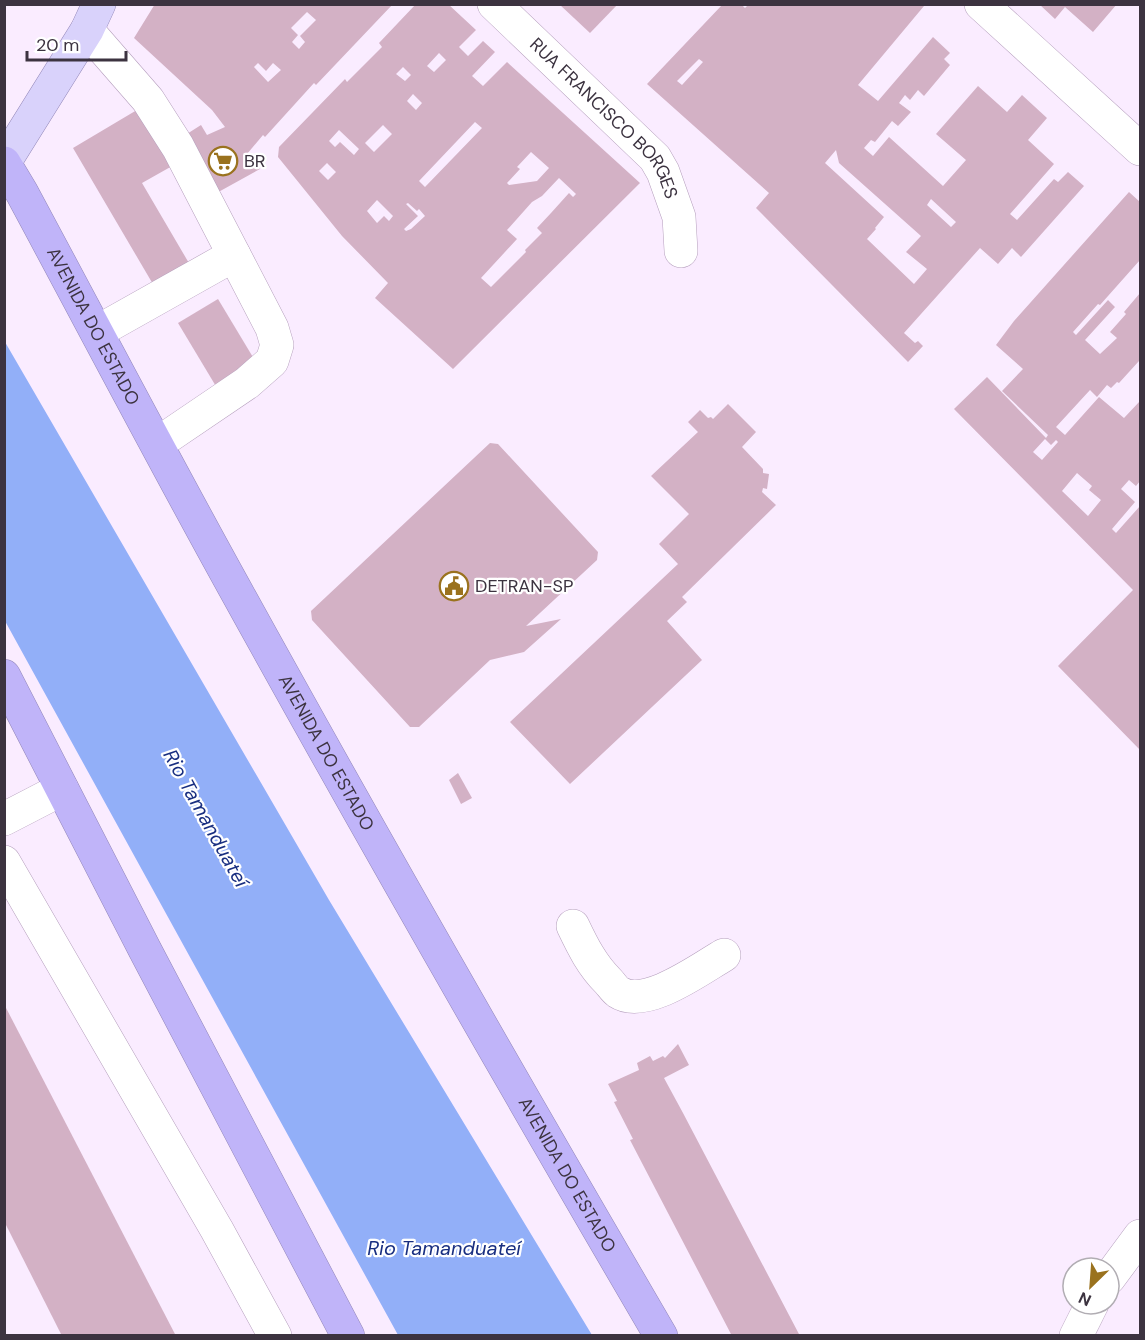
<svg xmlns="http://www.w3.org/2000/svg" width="1145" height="1340" viewBox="0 0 1145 1340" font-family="'DM Sans',sans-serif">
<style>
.water{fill:#92aff8}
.building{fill:#d3b1c5;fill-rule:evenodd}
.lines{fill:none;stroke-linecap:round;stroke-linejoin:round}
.minor-casing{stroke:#b59fbd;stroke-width:34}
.major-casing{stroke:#9287b8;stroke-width:34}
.highway-casing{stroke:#9287b8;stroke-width:34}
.minor{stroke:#fff;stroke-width:33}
.major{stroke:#d9d2fb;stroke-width:33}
.highway{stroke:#c0b4f9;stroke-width:33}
.labels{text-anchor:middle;stroke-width:4.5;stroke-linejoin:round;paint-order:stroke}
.street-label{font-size:18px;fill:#3c3340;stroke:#fff}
.poi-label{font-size:18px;fill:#3c3340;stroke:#fff;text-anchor:start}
.water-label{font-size:20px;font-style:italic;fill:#192f81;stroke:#fff}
</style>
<rect width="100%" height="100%" fill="#faecff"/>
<!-- water -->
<polygon class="water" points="5,342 329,900 592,1335 398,1335 5,621"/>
<!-- building -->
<g class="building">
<path d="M155,4H393L316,85L314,83L265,137L263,135L247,154L260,169L213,195L179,139L201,125L207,135L225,127L212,110L134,38ZM307,12L316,20L300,36L305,42L299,49L292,42L298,35L291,28ZM258,63L266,71L273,63L281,70L268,82L254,67Z"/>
<path d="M416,4H448L476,30L459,47L468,56L483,41L495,52L472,76L483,86L507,62L640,183L453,369L375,298L388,283L342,236L278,157L279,147L345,79L347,82L382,47L379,43ZM439,53L446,60L434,72L427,66ZM403,67L411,75L405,81L396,74ZM413,94L422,103L416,110L407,101ZM475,122L482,128L425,187L419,181ZM383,125L392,134L374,152L365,143ZM339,130L359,149L354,155L340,142L335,147L329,141ZM531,152L549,168L537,181L509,185L507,183L520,169L517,167ZM327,163L336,172L328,180L319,171ZM559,178L576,194L573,197L569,193L551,213L537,228L542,233L525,250L526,252L491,287L481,278L517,239L507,230L532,202L542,196ZM377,200L393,216L389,221L384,216L377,223L367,211ZM408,203L417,211L419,209L425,216L411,229L406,231L404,229L418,216L406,204Z"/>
<polygon points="559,4 618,4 590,33"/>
<path d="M749,4H922L924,6L858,85L878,101L933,37L950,53L944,59L950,65L924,96L918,90L910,100L905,95L899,103L911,112L898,126L892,121L875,142L871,140L864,148L873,156L889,137L943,186L966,160L936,134L978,86L1007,112L1022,95L1047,118L1028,140L1054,164L1010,214L1017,220L1054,179L1058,182L1068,172L1084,186L1021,257L1012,248L998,264L980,248L904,333L915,343L918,341L923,346L908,362L756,208L769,193L647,84L722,5H742L745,8ZM699,59L703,62L682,85L677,81ZM836,150L839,163L921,236L906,252L927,269L914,284L867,239L876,229L875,228L884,217L825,163ZM931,199L956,222L951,227L927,205Z"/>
<polygon points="1039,4 1117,4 1093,32 1065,7 1055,19"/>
<polygon points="147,104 181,161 142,183 193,270 157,291 73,148"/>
<path d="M1129,192L1140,202V260L1100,305L1098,304L1073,332L1076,335L1108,300L1115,307L1085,340L1100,354L1117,338L1110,332L1126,314L1124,312L1140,293V362L1139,361L1119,383L1117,382L1111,388L1107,385L1097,397L1090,390L1056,427L1065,435L1099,397L1124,418L1140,401V481L1136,486L1129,480L1121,489L1135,502L1112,529L1116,533L1140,506V750L1058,666L1133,590L954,409L987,377L1046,438L1048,435L1002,391L1023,369L996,345L1014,321ZM1045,439L1051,445L1056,440L1058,442L1042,460L1033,452ZM1077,473L1092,486L1089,490L1101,500L1088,516L1062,491Z"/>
<polygon points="218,299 257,364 217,388 178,323"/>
<polygon points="728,404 756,432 742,447 763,469 763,473 769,474 767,489 763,488 762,492 776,505 682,597 687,602 667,621 702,660 570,784 510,722 678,564 659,544 689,514 651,476 698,432 688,422 700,410 708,418 711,417 713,419"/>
<polygon points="490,443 498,444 598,552 597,560 526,626 561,619 524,652 490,660 419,727 410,727 312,620 311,611"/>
<polygon points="458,773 472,798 461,804 449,780"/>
<polygon points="4,1004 176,1336 62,1336 4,1221"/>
<polygon points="678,1044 689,1065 664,1078 683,1113 800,1336 732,1336 630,1140 633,1139 614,1102 617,1101 608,1084 639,1070 637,1063 650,1056 653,1061 663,1056 665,1058"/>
</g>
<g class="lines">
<!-- minor casing -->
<g class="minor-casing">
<g id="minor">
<path id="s1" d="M494,4L655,158L663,172L679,217L681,251"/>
<polyline points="981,4 1140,149"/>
<polyline points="87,30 148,100 178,147 272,328 277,345 272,361 247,383 157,444"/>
<polyline points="97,332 234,255"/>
<polyline points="4,819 62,789"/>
<polyline points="4,862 217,1230 275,1336"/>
<path d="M573,926C583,947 592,965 608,981C611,984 614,989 618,992C645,1010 700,969 724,955"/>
<polyline points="1109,1278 1140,1236"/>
<polyline points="1076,1336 1092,1304"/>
</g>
</g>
<!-- major casing -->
<g class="major-casing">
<polyline id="major" points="4,163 87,30 99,4"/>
</g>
<!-- highway casing -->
<g class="highway-casing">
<g id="highway">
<path id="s2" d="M4,163L22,193C93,325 162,457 234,587C373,839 516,1088 661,1336"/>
<polyline points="4,676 145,950 348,1336"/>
</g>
</g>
<!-- minor -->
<use href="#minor" class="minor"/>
<!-- major -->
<use href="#major" class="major"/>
<!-- highway -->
<use href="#highway" class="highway"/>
</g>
<!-- icons -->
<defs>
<g id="supermarket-ring" transform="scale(1.5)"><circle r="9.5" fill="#fff" stroke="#9a721e" stroke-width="1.5"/><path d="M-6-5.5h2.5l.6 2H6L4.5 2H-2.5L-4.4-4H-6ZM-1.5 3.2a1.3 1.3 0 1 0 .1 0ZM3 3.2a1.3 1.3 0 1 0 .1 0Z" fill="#9a721e"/></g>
<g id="civic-ring" transform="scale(1.5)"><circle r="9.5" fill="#fff" stroke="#9a721e" stroke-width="1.5"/><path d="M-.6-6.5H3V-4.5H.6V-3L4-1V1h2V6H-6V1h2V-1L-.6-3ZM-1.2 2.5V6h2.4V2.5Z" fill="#9a721e"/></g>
</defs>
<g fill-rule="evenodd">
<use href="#supermarket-ring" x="223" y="161"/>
<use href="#civic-ring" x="454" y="586"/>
</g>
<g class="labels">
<!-- street labels -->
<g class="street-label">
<text dy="6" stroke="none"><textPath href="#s1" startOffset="160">RUA FRANCISCO BORGES</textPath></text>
<text dy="6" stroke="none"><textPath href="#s2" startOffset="186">AVENIDA DO ESTADO</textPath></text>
<text dy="6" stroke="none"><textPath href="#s2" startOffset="672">AVENIDA DO ESTADO</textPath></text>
<text dy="6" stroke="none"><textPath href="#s2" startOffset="1158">AVENIDA DO ESTADO</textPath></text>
</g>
<!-- poi labels -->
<g class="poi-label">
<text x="244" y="167">BR</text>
<text x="475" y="592">DETRAN-SP</text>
</g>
<!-- water labels -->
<g class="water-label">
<text transform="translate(206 818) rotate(61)" y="7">Rio Tamanduateí</text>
<text x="444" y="1255">Rio Tamanduateí</text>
</g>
</g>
<!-- border -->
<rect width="1145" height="1340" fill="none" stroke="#3c3340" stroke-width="12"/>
<!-- north arrow -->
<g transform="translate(1091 1286) rotate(205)"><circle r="28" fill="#ffffff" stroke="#b1adb3" stroke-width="1.5"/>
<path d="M0-4.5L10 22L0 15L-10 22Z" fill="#9a721e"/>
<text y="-9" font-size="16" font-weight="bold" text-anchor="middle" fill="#3c3340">N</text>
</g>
<!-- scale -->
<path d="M27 51v9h99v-9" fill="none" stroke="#3c3340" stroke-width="3"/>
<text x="36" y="51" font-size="18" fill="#3c3340" stroke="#ffffff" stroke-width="4.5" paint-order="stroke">20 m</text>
</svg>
